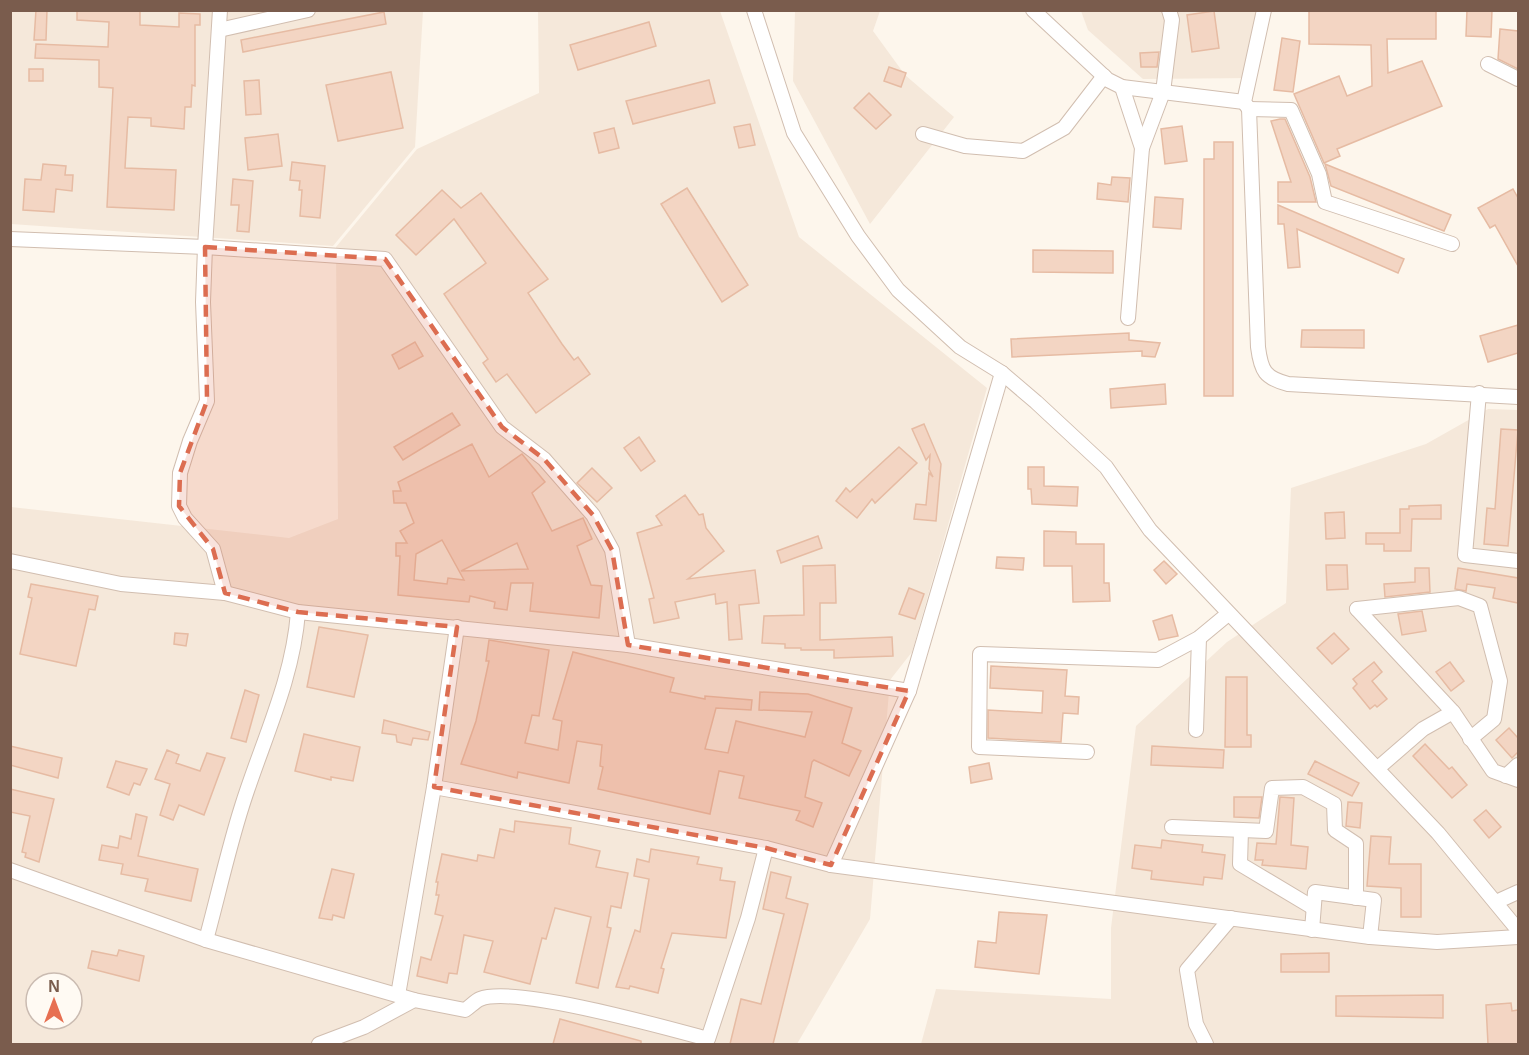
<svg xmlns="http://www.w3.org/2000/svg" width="1529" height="1055" viewBox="0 0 1529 1055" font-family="Helvetica,sans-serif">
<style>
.residential{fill:#f5e8da;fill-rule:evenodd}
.building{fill:#f3d5c3;stroke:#e6bba3;stroke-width:1.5;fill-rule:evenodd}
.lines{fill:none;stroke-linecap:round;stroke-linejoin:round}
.minor-casing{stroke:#d1beb0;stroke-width:16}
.minor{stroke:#fff;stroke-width:14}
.marked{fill:#dc6d51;fill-opacity:0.2;stroke:#dc6d51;stroke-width:4.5;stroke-dasharray:12 8;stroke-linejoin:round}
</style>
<rect width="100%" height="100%" fill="#fdf6ec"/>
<!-- residential -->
<g class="residential">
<polygon points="10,11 423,11 415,147 333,246 11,224"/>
<path d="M538,11H720L799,237L987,388L912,652L890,680L870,919L797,1044H11V507L289,538L338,519L336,247L417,149L539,93ZM36,983H72V1019H36Z"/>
<polygon points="795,11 880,11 873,31 905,75 954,117 870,224 793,81"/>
<polygon points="1081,11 1259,11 1252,78 1143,79 1088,30"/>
<polygon points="1488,409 1518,410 1518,1044 921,1044 936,989 1111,999 1111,928 1136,726 1227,642 1286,603 1291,488 1426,444"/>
</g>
<!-- building -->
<g class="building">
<polygon points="36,10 47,10 46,40 34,40"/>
<polygon points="77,10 140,10 140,25 179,27 179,13 200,14 200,25 195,25 195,86 192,85 191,107 185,107 184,129 151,126 151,118 128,117 125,168 176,170 174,210 107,207 113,88 99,87 99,60 35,58 36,44 108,47 109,22 77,20"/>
<polygon points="1309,10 1436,10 1436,39 1387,39 1388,73 1422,61 1442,106 1337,149 1340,156 1324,163 1294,94 1339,76 1347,96 1372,86 1371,45 1309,44"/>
<polygon points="1467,10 1492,10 1491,37 1466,36"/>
<polygon points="1214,11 1219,48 1192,52 1187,15"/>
<polygon points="384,12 386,24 243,52 241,40"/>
<polygon points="649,22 656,46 578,70 570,45"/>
<polygon points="1500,29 1518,31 1518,69 1498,59"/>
<polygon points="1282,38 1300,41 1293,92 1274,90"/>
<polygon points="1159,52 1157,67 1141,67 1140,53"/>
<polygon points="889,67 906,73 901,87 884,81"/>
<rect x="29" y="69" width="14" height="12"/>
<polygon points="391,72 403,128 338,141 326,85"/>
<polygon points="259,80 261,114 246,115 244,81"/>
<polygon points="709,80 715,103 633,124 626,101"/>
<polygon points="869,93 891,115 876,129 854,108"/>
<polygon points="1280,119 1285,119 1310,177 1316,202 1278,202 1278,182 1291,182 1271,121"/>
<polygon points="750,124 755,145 739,148 734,127"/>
<polygon points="1182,126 1187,161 1165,164 1161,129"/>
<polygon points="614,128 619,148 599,153 594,133"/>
<polygon points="278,134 282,166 248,170 245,138"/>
<polygon points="1214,142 1233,142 1233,396 1204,396 1204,159 1214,159"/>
<polygon points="292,162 325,166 320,218 300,216 302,190 299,190 300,181 290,180"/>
<polygon points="43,164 66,166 65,175 73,175 72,191 56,189 54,212 23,210 25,179 41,180"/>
<polygon points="1325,164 1451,215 1444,231 1331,186"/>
<polygon points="1112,177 1130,178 1128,202 1097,199 1098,183 1111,185"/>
<polygon points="233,179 253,181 249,232 237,231 239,205 231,205"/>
<polygon points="687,188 748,285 722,302 661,204"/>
<polygon points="1513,189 1518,198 1518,266 1495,225 1490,228 1478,208"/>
<polygon points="442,190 461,208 481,193 548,279 528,293 562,344 574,360 578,357 590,374 536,413 507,374 496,382 483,363 488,359 444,294 486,263 454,219 416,255 396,235"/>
<polygon points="1155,197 1183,199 1181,229 1153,227"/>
<polygon points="1278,205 1404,259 1398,273 1297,229 1300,267 1288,268 1284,224 1278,224"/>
<polygon points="1033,250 1113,251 1113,273 1033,272"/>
<polygon points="1518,325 1518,353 1488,362 1480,336"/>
<polygon points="1302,330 1364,330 1364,348 1301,347"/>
<polygon points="1129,333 1129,340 1160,343 1155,357 1142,356 1142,351 1012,357 1011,339"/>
<polygon points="415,342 423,356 399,369 392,355"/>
<polygon points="1165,384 1166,404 1111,408 1110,389"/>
<polygon points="452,413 460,425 403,460 394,447"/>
<polygon points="924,424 941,464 936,521 914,519 916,504 926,505 929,473 933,477 929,469 930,455 926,460 912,429"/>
<polygon points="1501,429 1518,430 1508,546 1484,544 1487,508 1495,509"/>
<polygon points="639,437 655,461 641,471 624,448"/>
<path d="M472,444L489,477L522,454L545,482L532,493L552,531L583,518L592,539L577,546L591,585L602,586L599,618L530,611L533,583H511L507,610L494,608L495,602L470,596L469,602L398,595L400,556H396V543H407L400,531L414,523L406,503H394L393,491H401L398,482ZM442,540L464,580L448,578L447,584L414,580L416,554ZM517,543L528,569L461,571Z"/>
<polygon points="899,447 917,463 875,503 872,499 857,518 836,501 846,488 850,492"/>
<polygon points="1028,467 1044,467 1044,486 1078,487 1077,506 1032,504 1031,489 1028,489"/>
<polygon points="592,468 612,488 597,502 577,483"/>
<polygon points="685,495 699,515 703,514 706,528 724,551 688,579 755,570 759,603 739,605 742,639 729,640 727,602 716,604 715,594 675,602 679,618 654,623 649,599 654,598 637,533 662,525 656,516"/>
<polygon points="1441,505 1441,519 1412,519 1411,551 1384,551 1384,544 1366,544 1366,533 1400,533 1400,509 1409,509 1409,506"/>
<polygon points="1344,512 1345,538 1326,539 1325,513"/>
<polygon points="1044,531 1076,532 1076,544 1104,544 1104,583 1109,583 1110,601 1073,602 1072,566 1044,566"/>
<polygon points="818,536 822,548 781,563 777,551"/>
<polygon points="997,557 1024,558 1023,570 996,568"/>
<polygon points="1164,561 1177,574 1166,584 1154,570"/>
<polygon points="835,565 836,603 820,603 820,640 892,637 893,656 834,658 834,650 801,650 801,648 785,648 785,644 762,643 764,616 804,615 803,566"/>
<polygon points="1326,565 1347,565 1348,589 1327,590"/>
<polygon points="1415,568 1429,568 1430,592 1385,597 1384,584 1415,582"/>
<polygon points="1458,568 1518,578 1518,603 1493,598 1495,588 1467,584 1466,591 1455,589"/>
<polygon points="31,584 98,596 95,610 89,609 76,666 20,654 32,598 28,597"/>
<polygon points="909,588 924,594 915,619 899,614"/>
<polygon points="1422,611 1426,631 1402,635 1398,614"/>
<polygon points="1172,615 1178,636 1159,640 1153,621"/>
<polygon points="319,627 368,635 354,697 307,687"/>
<polygon points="175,633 188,634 186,646 174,644"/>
<polygon points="1334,633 1349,649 1332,664 1317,648"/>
<polygon points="489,640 549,650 539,716 532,715 525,743 558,750 562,721 553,719 573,652 674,678 670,692 705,699 705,696 752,700 751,710 716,708 705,749 728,753 736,721 805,737 812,712 759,710 760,692 808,694 852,708 842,743 861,751 849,776 814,760 812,762 805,797 822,803 813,827 796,820 800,811 739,798 744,776 719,771 710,814 598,789 603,767 600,766 602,745 577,741 569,783 518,772 517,778 461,764 476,721 489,661 486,661"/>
<polygon points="1374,662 1382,672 1372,681 1387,699 1377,707 1375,705 1370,709 1353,688 1357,684 1353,679"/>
<polygon points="1450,662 1464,681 1451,691 1436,672"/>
<polygon points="991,666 1067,670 1065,696 1079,697 1078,714 1063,713 1061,742 988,738 988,710 1042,713 1043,691 990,688"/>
<polygon points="1226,677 1247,677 1247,735 1251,735 1251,747 1225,747"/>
<polygon points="245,690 259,695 246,742 231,738"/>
<polygon points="384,720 430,732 428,740 413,738 411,745 397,742 396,735 382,733"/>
<polygon points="1509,728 1518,738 1518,752 1512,758 1496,740"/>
<polygon points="304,734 360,747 353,781 331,777 331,780 295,771"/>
<polygon points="1425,744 1449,769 1452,767 1467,785 1452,798 1413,756"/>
<polygon points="10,746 62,758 58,778 10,765"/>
<polygon points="1152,746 1224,750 1223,768 1151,765"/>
<polygon points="167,750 179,755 176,763 200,771 207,753 225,758 204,815 179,805 173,820 160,815 170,784 155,779"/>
<polygon points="116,761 147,769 140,785 134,783 129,795 107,787"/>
<polygon points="1315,761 1359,783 1352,796 1308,774"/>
<polygon points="989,763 992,779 971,783 969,767"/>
<polygon points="10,789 54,799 39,862 25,857 26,853 22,852 30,816 10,812"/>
<polygon points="1234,797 1262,797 1259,818 1234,817"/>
<polygon points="1280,797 1294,798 1291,845 1308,847 1306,869 1262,865 1263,860 1255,860 1257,843 1276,844"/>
<polygon points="1348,802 1362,803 1360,828 1346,826"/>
<polygon points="1486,810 1501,827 1489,838 1474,820"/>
<polygon points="136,814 147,817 138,856 198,869 191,901 145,891 148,879 121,874 123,864 99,860 102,845 118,848 120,836 131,839"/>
<polygon points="515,821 571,828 569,844 600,851 596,867 628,873 621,908 611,906 607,927 611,928 598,988 576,983 591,917 555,908 546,939 542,938 530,984 484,972 493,941 464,935 457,974 449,973 447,983 417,976 421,957 431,960 443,916 435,914 439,895 436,895 438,882 436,882 442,854 477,861 478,855 494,858 500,829 514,832"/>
<polygon points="1371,836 1391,837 1389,864 1421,864 1421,917 1401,917 1401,888 1367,886"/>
<polygon points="1162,840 1203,845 1202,852 1225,855 1222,879 1204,877 1203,885 1151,879 1152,871 1132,868 1135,845 1161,848"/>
<polygon points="651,849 699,857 697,864 722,868 720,880 735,882 726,938 672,933 661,968 664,969 658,993 630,986 629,989 616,987 635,930 640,932 649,879 634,876 637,859 649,862"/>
<polygon points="332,869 354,874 344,918 333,915 332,920 319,918"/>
<polygon points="771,872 791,877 786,898 808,904 773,1044 730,1044 741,999 761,1004 784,914 763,909"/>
<polygon points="999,912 1047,915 1039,974 975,967 978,941 996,943"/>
<polygon points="119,950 144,956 139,981 88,968 92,951 117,956"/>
<polygon points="1329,953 1329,972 1281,972 1281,954"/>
<polygon points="1443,995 1443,1018 1336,1016 1336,996"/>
<polygon points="1511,1003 1512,1011 1518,1010 1518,1044 1488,1044 1486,1005"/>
<polygon points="560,1019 641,1041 641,1044 553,1044"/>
</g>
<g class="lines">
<!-- minor casing -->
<g class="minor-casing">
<g id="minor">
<polyline points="220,10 205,247 203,302 207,401 190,441 180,473 179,506 185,518 213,549 225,593"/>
<polyline points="754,10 794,133 858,236 898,290 960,347 1002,373 1036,402 1106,467 1150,530 1438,833 1518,930"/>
<polyline points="1033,10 1108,80 1122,87 1244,102"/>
<path d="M1264,10L1244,102L1249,109L1258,347C1261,371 1265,378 1288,384L1518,397"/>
<polyline points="219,30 308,10"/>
<polyline points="1488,64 1518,79"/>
<polyline points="1122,87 1142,148 1128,318"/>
<polyline points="1249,109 1291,110 1319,174 1325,202 1452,244"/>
<polyline points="923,134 965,146 1023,151 1064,128 1104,76"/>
<polyline points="1142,148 1163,92 1172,20 1169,10"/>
<polyline points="10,239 205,247 385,259 502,427 544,459 593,515 612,550 628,645"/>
<polyline points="1479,393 1465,555 1518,561"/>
<polyline points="10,561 121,584 225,593 298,612 628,645 909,691"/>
<polyline points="1357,609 1459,598 1480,606 1500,681 1494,719 1470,739"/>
<polyline points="1357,609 1453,712 1493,771 1518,780"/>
<polyline points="1196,730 1199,638"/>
<polyline points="1087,752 979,747 980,654 1158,660 1199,638 1228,614"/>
<polyline points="1378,768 1423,729 1453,712"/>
<polyline points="1506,776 1518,765"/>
<polyline points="434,787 766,848 831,865 1370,937 1437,942 1518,937"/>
<polyline points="1172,827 1266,831 1272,788 1303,787 1334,804 1335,830 1356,844 1356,898"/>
<polyline points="1241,830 1240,864 1312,907"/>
<polyline points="831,865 909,691 1002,373"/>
<path d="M10,870L206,940L414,1000L465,1010C470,1007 475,1001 480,999C515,985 667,1028 708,1039L748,918L766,848"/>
<polyline points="1496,902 1518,892"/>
<polyline points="1312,930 1315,892 1374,900 1370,937"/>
<path d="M206,940C218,896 228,850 242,806C262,742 293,680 298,612"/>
<polyline points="398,995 434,787 457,627"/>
<polyline points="319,1044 364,1027 414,1000"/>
<polyline points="1206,1044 1196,1024 1187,970 1231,918"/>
</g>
</g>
<!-- minor -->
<use href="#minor" class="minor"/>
</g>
<!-- marked area -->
<path class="marked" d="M205,247L385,259L502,427L544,459L593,515L612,550L628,645L909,691L831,865L766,848L434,787L457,627L298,612L225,593L213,549L179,506L180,473L207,401Z"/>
<!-- border -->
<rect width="1529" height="1055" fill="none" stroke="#7a5c4d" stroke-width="24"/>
<!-- north arrow -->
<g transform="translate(54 1001)"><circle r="28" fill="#fffaf3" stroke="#cabbb1" stroke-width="1.5"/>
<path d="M0-4.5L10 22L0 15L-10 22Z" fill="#e76f51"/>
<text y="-9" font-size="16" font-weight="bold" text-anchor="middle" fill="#7a5c4d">N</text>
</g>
</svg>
